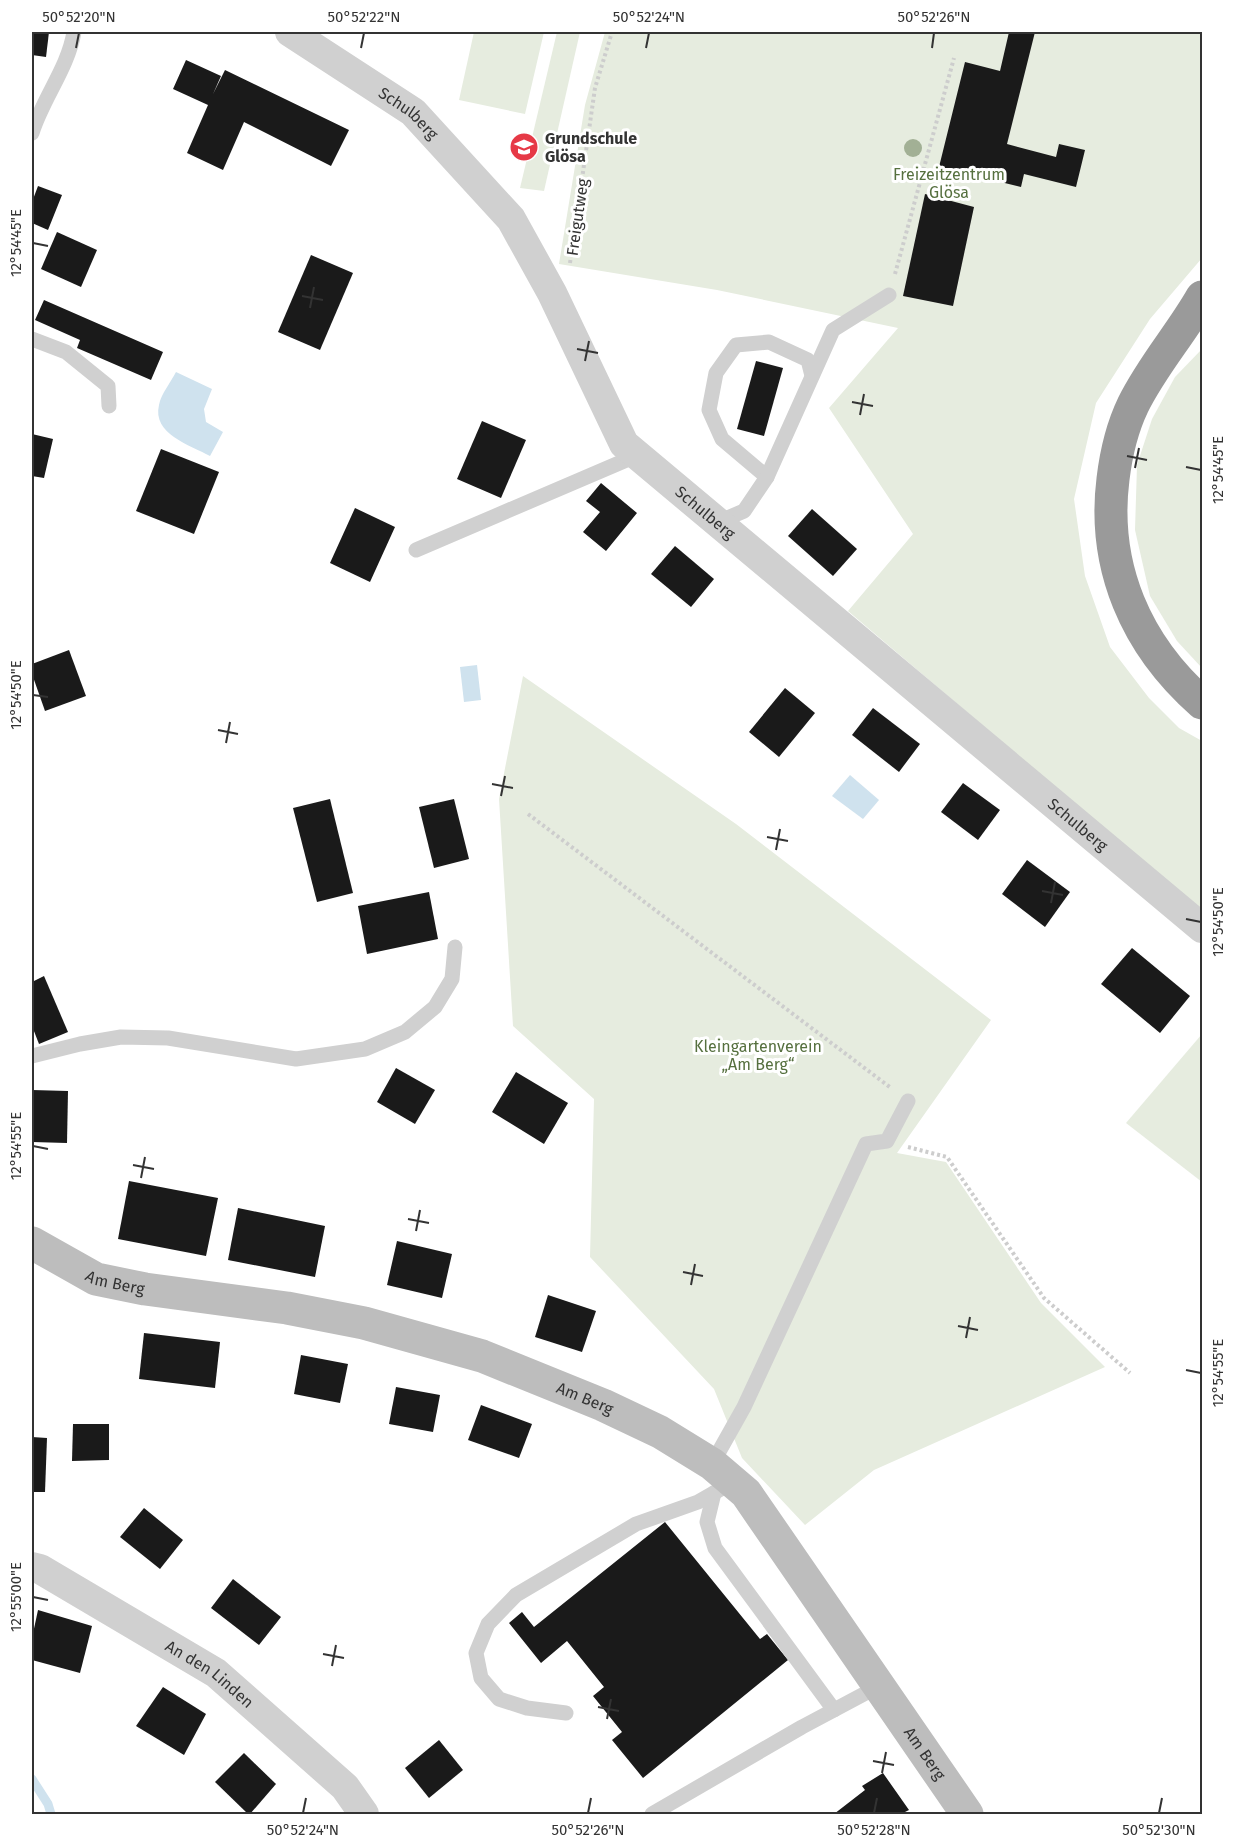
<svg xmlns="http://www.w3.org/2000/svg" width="1234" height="1846" viewBox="0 0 1234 1846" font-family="'Fira Sans',sans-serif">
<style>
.green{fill:#e6ecdf}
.water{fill:#cfe2ee}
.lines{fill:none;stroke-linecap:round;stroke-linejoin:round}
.stream{stroke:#cfe2ee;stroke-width:9}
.building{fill:#1a1a1a}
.path{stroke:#cdcdcd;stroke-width:4;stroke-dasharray:3 3;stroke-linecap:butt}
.lane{stroke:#d0d0d0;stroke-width:15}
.street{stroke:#d0d0d0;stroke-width:30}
.secondary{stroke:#bdbdbd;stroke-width:33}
.highway{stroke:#9a9a9a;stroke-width:33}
.tree{fill:#a2b095}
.ticks{fill:none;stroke:#333;stroke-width:2}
.labels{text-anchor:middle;stroke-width:6;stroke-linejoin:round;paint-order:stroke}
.street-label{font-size:16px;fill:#333;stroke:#fff}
.poi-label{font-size:16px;font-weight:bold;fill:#333;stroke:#fff;text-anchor:start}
.park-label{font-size:16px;fill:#56703f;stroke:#fff}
.neatline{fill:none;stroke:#333;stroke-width:2}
.ticks-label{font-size:15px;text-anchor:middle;fill:#333}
</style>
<rect width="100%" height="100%" fill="#fff"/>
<!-- green -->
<g class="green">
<polygon points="474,32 544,32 525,114 459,100"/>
<polygon points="557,32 580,32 544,191 520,188"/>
<polygon points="605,32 1202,32 1202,258 1150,319 1096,403 1074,499 1085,576 1110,647 1149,698 1179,728 1202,741 1202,912 848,611 913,534 829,408 898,328 717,290 559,264 585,105"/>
<polygon points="1202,349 1202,668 1177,641 1150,596 1135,530 1137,465 1152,419 1175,377"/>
<polygon points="523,676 736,824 991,1020 897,1153 946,1162 1041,1303 1105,1367 874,1470 805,1525 742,1458 714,1389 590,1257 594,1099 513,1026 499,799"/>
<polygon points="1202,1034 1202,1182 1126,1123"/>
</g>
<!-- water -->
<g class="water">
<path d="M176,372L212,389L204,409L206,422L223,432L210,456C190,445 152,434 159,405C161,394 171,382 176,372Z"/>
<polygon points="477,665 481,700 464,702 460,667"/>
<polygon points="850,775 879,800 863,819 832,796"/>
</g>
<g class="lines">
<!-- stream -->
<polyline class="stream" points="32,1779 48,1804 51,1814"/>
</g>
<!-- building -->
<g class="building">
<polygon points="32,32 49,32 46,57 32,55"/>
<polygon points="1009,32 1035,32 1007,144 1056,157 1059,144 1085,150 1076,187 1024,174 1021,187 939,167 965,62 1000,71"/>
<polygon points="186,60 221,76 213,94 225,70 349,130 331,166 244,122 223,170 187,153 208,105 173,89"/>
<polygon points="38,186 62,195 48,230 32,223 32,202"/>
<polygon points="925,194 974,207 953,306 903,296"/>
<polygon points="57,232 97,250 81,287 41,269"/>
<polygon points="311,255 353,273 320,350 278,332"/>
<polygon points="44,300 163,352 151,380 77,348 80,340 35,320"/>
<polygon points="756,361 783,368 764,436 737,429"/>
<polygon points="482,421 526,440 501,498 457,479"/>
<polygon points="32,434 53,439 44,478 32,476"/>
<polygon points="161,449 219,472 194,534 136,511"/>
<polygon points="601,483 637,513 606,551 583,532 600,512 586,501"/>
<polygon points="355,508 395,527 370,582 330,563"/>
<polygon points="812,509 857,549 833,576 788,536"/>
<polygon points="675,546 714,579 691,607 651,574"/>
<polygon points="69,650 86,696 45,711 32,674 32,664"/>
<polygon points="785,688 815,713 779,757 749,732"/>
<polygon points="873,708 920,744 899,772 852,735"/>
<polygon points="963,783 1000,810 978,840 941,812"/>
<polygon points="330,799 353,893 317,902 293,808"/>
<polygon points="454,799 469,859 434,868 419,807"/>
<polygon points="1027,860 1070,892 1045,927 1002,894"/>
<polygon points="429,892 438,939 367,954 358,906"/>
<polygon points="1132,948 1190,996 1160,1033 1101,984"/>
<polygon points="44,976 68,1032 39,1044 32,1026 32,982"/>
<polygon points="396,1068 435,1090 415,1124 377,1102"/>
<polygon points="516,1072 568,1103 544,1144 492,1112"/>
<polygon points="32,1090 68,1091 67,1143 32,1142"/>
<polygon points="129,1181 218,1198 206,1256 118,1239"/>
<polygon points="238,1208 325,1226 315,1277 228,1260"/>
<polygon points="397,1241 452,1254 442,1298 387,1285"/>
<polygon points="548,1295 596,1311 582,1352 535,1337"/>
<polygon points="144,1333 220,1342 215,1388 139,1379"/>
<polygon points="301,1355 348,1364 340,1403 294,1394"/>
<polygon points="396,1387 440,1395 433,1432 389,1424"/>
<polygon points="481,1405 532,1424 519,1458 468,1440"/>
<polygon points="73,1424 109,1424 109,1460 72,1461"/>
<polygon points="32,1437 47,1438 45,1492 32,1492"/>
<polygon points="144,1508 183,1540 160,1569 120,1537"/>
<polygon points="665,1522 760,1639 767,1634 788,1660 643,1778 612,1740 622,1732 593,1696 604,1687 567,1641 541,1663 509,1623 522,1612 534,1627"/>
<polygon points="233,1579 281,1617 259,1645 211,1608"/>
<polygon points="38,1610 92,1626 80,1673 32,1660 32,1638"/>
<polygon points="163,1687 206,1714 184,1755 136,1726"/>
<polygon points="439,1740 463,1770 429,1798 405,1768"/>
<polygon points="244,1753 276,1784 250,1814 248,1814 215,1782"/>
<polygon points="883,1773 909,1810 901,1814 834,1814 865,1790 862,1786"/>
</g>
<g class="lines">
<!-- path -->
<g class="path">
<polyline points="570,263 595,88 612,32"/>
<polyline points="895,274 954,58"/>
<polyline points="528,814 891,1088"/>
<polyline points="908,1147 947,1157 1044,1298 1130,1373"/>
</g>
<!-- lane -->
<g class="lane">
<path d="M32,133C43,98 68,68 74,32"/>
<polyline points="32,339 66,352 108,386 109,406"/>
<polyline points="767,477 722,439 709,410 716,373 736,345 769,342 808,360 812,376"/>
<polyline points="718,522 744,511 767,477 833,330 889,295"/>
<polyline points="416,550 638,455"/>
<polyline points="32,1056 80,1044 121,1037 168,1038 296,1059 365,1049 405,1032 435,1007 452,979 455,947"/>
<polyline points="712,1464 744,1407 866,1144 887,1141 908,1101"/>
<polyline points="714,1493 707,1522 715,1548 834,1710"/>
<polyline points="566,1713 527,1708 499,1699 481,1678 476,1653 488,1624 516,1595 636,1524 698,1502 733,1482"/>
<polyline points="652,1814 802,1727 879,1686"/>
</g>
<!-- street -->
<g class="street">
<path id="s1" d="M290,32L413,112L511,219L552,293L624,444L1202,928"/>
<path id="s2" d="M32,1567L40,1569L216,1673L345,1787L364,1814"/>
</g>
<!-- secondary -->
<path class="secondary" id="s3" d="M32,1243L96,1279L145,1289L287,1308L364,1323L482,1356L603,1405L660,1432L712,1464L746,1493L967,1814"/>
<!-- highway -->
<path class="highway" d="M1202,297C1181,334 1152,366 1133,405C1122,428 1116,454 1113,479C1102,567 1136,645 1202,703"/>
</g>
<!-- trees -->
<circle class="tree" cx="913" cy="148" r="9"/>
<!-- ticks -->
<path class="ticks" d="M76,48L79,33M361,48L364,33M646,48L649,33M932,48L934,33M33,243L48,246M302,296L323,300M310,308L314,287M577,349L598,353M585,361L589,341M852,402L873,406M860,415L864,394M1127,456L1147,460M1186,467L1201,470M1135,468L1139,448M33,695L48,697M218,730L238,734M226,743L230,722M492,784L513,788M501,796L505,776M767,837L788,841M776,850L780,829M1042,891L1063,895M1051,903L1055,882M1186,919L1201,922M33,1146L48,1149M133,1165L154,1169M141,1178L145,1157M408,1219L429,1223M416,1231L420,1210M683,1272L703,1276M691,1285L695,1264M958,1326L978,1330M966,1338L970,1317M1186,1370L1201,1373M33,1597L48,1600M323,1654L344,1658M332,1666L336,1645M598,1707L619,1711M607,1719L611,1699M873,1761L894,1765M882,1773L886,1752M303,1813L306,1798M588,1813L591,1798M874,1813L877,1798M1159,1813L1162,1798"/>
<!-- icons -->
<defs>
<g id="school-disc" transform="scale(1.5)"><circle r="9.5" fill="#e63946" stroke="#fff"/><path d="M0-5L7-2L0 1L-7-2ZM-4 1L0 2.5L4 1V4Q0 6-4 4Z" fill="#fff"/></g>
</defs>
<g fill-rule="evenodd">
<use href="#school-disc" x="524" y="147"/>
</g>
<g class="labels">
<!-- street labels -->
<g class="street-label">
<text dy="6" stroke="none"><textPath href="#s1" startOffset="144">Schulberg</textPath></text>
<text transform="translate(577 217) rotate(-82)" y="6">Freigutweg</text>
<text dy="6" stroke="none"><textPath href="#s1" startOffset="650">Schulberg</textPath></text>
<text dy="6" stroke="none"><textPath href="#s1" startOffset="1136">Schulberg</textPath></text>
<text dy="6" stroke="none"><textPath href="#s3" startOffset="93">Am Berg</textPath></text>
<text dy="6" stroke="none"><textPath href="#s3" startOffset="579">Am Berg</textPath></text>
<text dy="6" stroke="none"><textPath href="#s2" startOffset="208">An den Linden</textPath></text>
<text dy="6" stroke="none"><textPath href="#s3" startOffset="1083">Am Berg</textPath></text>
</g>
<!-- poi labels -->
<g class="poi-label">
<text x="545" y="144">Grundschule<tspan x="545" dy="18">Glösa</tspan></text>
</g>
<!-- park labels -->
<g class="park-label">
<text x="949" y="180">Freizeitzentrum<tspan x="949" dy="18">Glösa</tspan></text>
<text x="758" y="1052">Kleingartenverein<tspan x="758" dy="18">„Am Berg“</tspan></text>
</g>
</g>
<!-- border -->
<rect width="1234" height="1846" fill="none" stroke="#ffffff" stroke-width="66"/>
<rect x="33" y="33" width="1168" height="1780" class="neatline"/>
<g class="ticks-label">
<text x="79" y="22">50°52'20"N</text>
<text x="364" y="22">50°52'22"N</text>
<text x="649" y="22">50°52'24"N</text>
<text x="934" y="22">50°52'26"N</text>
<text transform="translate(16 243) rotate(-90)" y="5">12°54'45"E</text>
<text transform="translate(1218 470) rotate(-90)" y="5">12°54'45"E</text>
<text transform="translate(16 695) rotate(-90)" y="5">12°54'50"E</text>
<text transform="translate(1218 922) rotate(-90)" y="5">12°54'50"E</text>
<text transform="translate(16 1146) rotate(-90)" y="5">12°54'55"E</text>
<text transform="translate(1218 1373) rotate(-90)" y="5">12°54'55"E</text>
<text transform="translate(16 1597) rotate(-90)" y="5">12°55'00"E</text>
<text x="303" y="1835">50°52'24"N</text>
<text x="588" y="1835">50°52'26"N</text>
<text x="874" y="1835">50°52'28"N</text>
<text x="1159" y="1835">50°52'30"N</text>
</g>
</svg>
